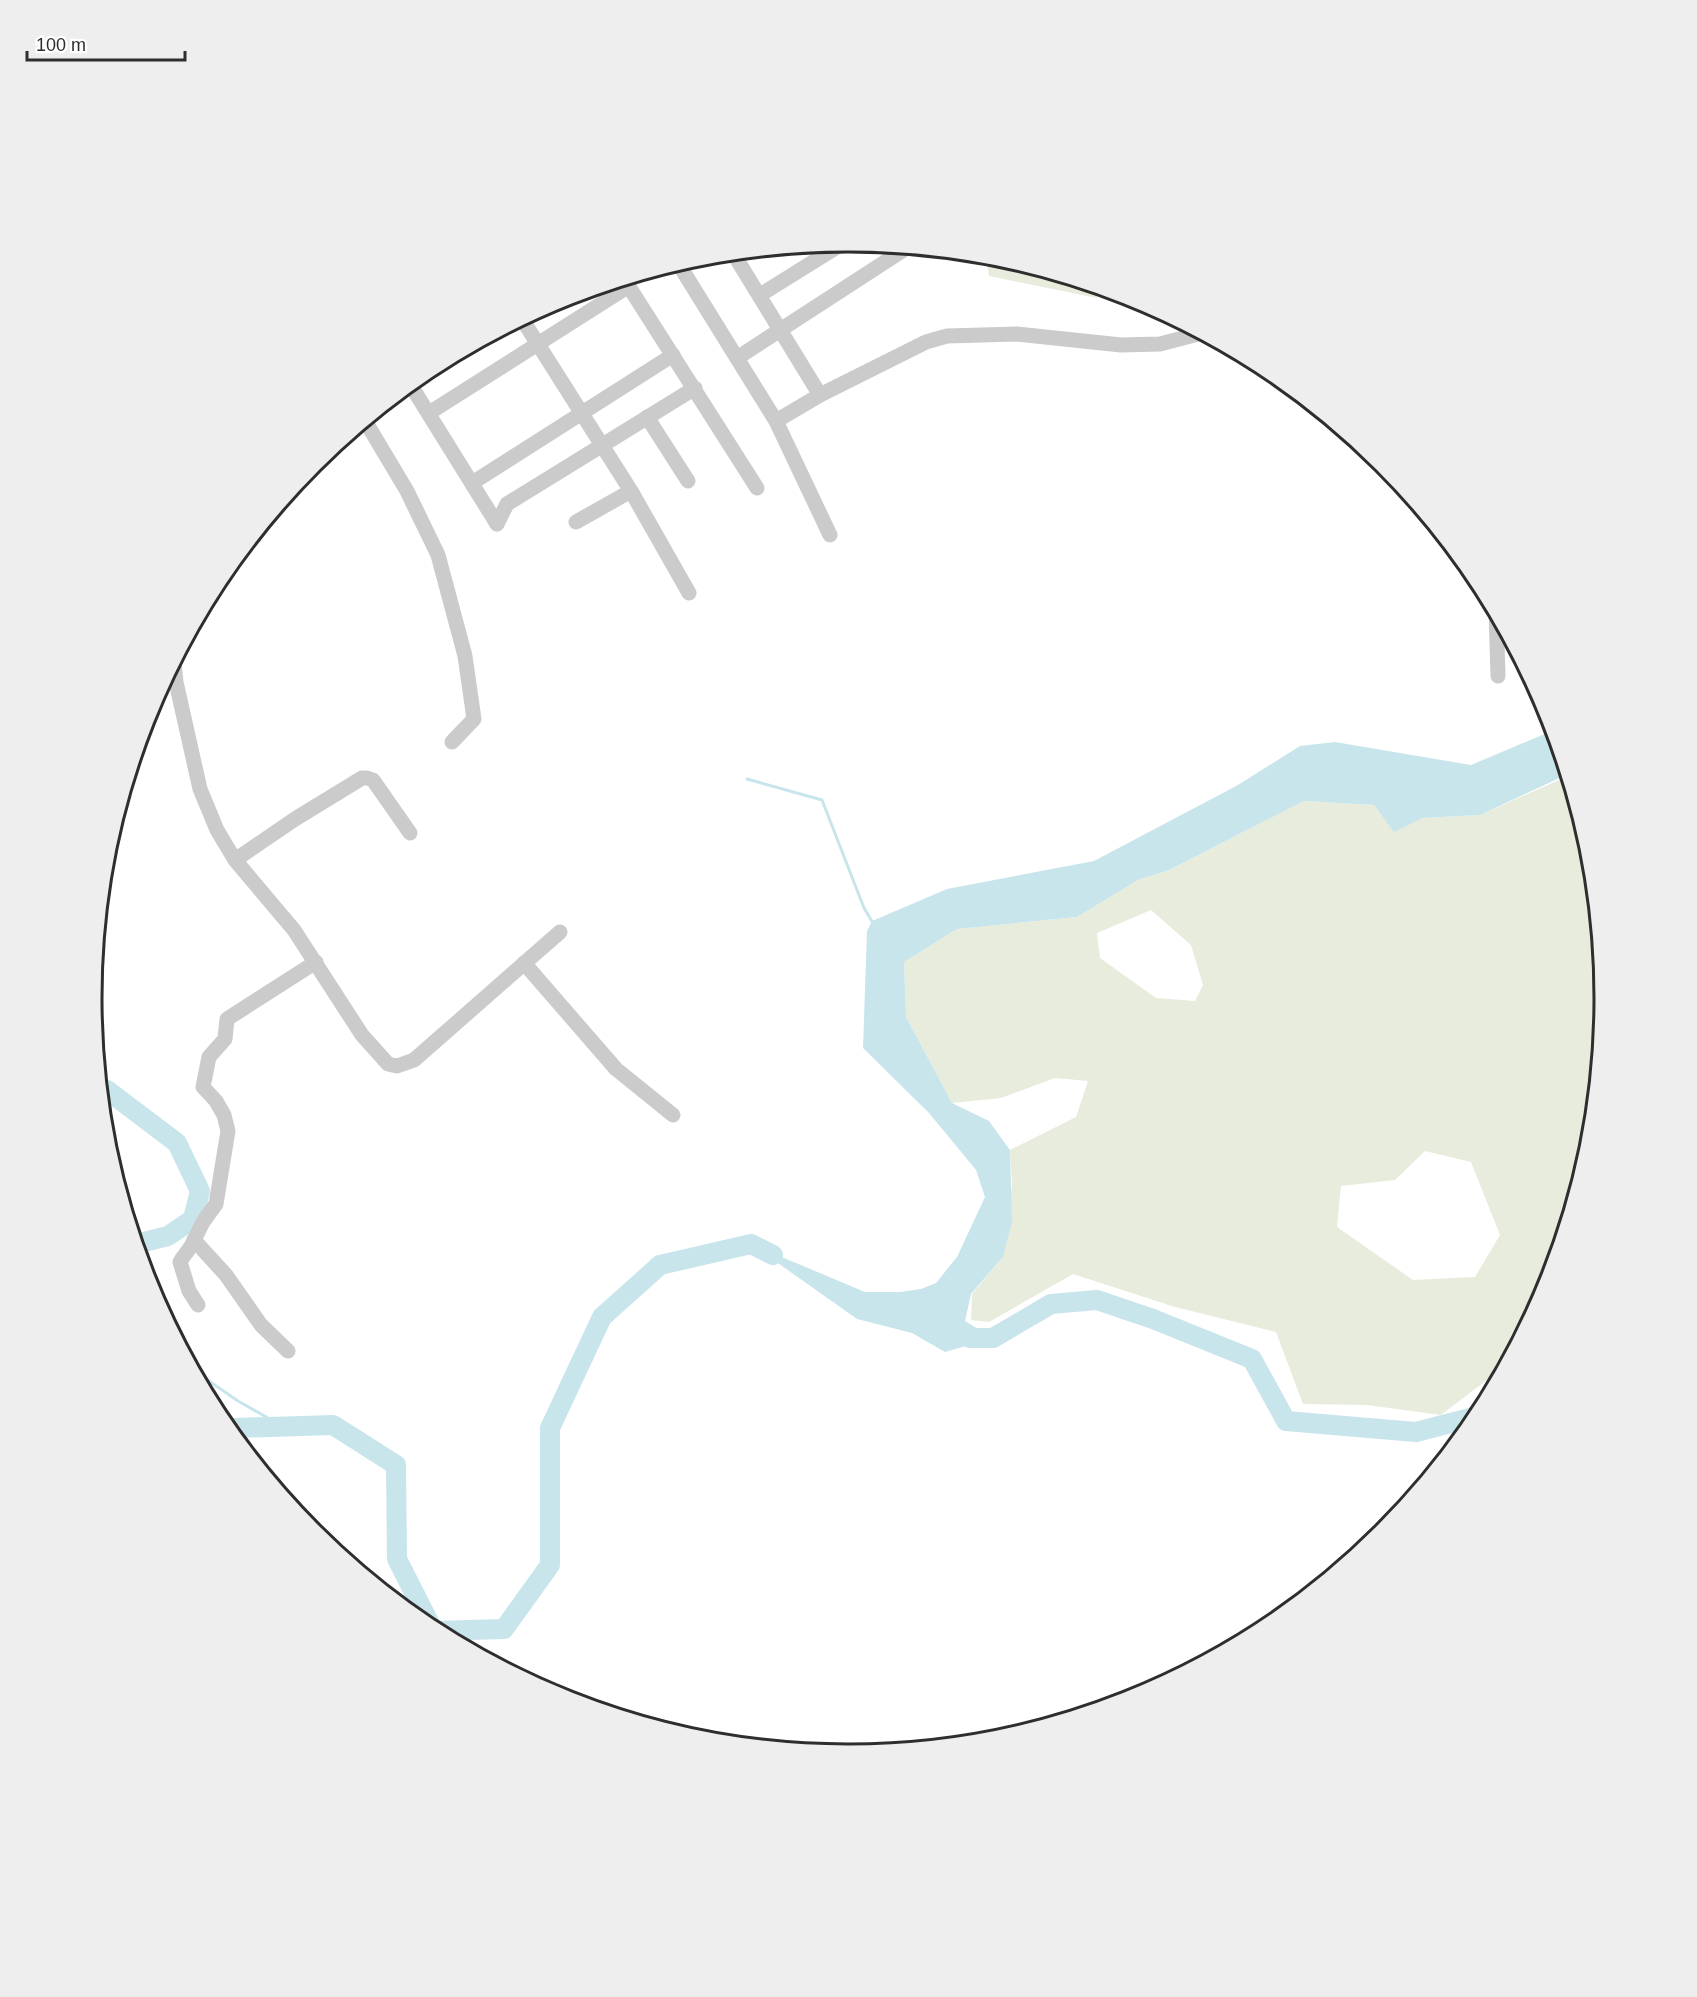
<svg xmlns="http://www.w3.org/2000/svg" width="1697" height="1997" viewBox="0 0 1697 1997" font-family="Helvetica,sans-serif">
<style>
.green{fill:#e7ecdc;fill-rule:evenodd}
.water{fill:#c8e5ec}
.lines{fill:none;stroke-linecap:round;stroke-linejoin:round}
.stream{stroke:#c8e5ec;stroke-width:3}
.river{stroke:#c8e5ec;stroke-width:20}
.minor{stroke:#cbcbcb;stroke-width:15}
.rim{fill:none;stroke:#2e2e2e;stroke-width:3}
</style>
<rect width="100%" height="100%" fill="#fff"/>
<!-- green -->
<g class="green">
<polygon points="986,255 997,256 1096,286 1097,298 989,276"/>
<path d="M1568,776L1591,851L1602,960L1597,969L1604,984L1605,999L1591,1147L1548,1289L1516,1348L1488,1379L1441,1415L1367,1405L1303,1404L1276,1332L1175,1307L1073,1274L989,1322L971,1320L972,1294L1003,1257L1012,1184L1010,1150L1076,1117L1088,1081L1055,1078L1001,1098L952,1103L906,1017L904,962L957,929L1077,917L1138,880L1169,870L1304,801L1374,805L1394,831L1423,818L1480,815ZM1151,910L1191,945L1203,985L1195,1001L1156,998L1100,958L1097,933ZM1425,1151L1471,1162L1500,1235L1475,1277L1413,1280L1337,1227L1341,1186L1395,1180Z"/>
</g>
<!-- water -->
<polygon class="water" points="1554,730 1568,774 1480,815 1423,818 1394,832 1374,805 1304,801 1169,870 1138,880 1077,917 957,929 904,962 906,1017 952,1103 989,1121 1010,1150 1012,1221 1003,1257 971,1294 965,1321 993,1338 945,1352 912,1333 857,1319 751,1244 865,1292 900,1292 921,1289 936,1283 957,1257 985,1197 976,1170 929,1113 863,1048 867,931 872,921 947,889 1094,861 1238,785 1300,746 1335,742 1471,765"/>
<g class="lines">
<!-- stream -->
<g class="stream">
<polyline points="747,779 822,800 864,908 873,923"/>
<polyline points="193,1370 238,1401 282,1426"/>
</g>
<!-- river -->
<g class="river">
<polyline points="100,1089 107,1090 177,1143 200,1191 193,1219 168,1236 136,1244"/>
<polyline points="967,1336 969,1338 993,1338 1051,1304 1097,1300 1153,1319 1252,1359 1286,1421 1416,1432 1474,1417 1485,1406"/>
<polyline points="229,1431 235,1428 333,1425 396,1465 397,1559 433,1630"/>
<polyline points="433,1631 504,1629 550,1565 550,1428 602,1317 660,1265 751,1244 773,1255"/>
</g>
<!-- minor -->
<g class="minor">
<polyline points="733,253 820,395"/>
<polyline points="678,263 776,421 830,535"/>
<polyline points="624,279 757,488"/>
<polyline points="760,295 845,242"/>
<polyline points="522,319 631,491 689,593"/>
<polyline points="737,358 905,249"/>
<polyline points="410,384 497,524"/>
<polyline points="429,413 629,286"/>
<polyline points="647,417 688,481"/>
<polyline points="776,421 820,395 926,342 947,336 1017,334 1121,345 1160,344 1202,333"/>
<polyline points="364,422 370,429 407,491 438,555 465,656 474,719 452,742"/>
<polyline points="472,483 673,355"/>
<polyline points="576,522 631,491"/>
<polyline points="497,524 507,504 695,388"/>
<polyline points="1496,611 1498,676"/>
<polyline points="174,662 176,682 200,789 217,830 235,860 294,930 362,1035 388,1064 397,1066 414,1060 560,932"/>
<polyline points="235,860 295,819 362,778 367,778 373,780 410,833"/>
<polyline points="524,963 616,1069 673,1115"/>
<path d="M194,1240C191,1249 184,1254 180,1262L189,1291L198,1305"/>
<polyline points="288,1351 261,1325 226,1275 194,1240 203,1222 216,1204 228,1131 224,1115 216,1101 203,1087 209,1057 225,1039 227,1019 316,962"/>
</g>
</g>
<!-- crop -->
<path d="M0 0H1697V1997H0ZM102 998a746 746 0 1 1 1492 0a746 746 0 1 1-1492 0Z" fill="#eee" fill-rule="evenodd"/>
<path class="rim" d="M102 998a746 746 0 1 1 1492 0a746 746 0 1 1-1492 0Z"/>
<!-- scale -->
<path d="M27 51v9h158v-9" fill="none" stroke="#2e2e2e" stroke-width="3"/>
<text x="36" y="51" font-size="18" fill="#2e2e2e" stroke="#ffffff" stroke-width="4.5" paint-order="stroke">100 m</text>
</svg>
